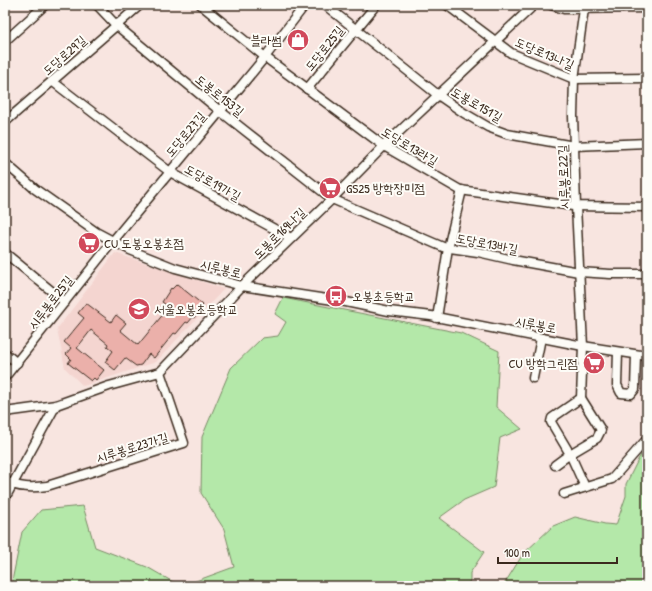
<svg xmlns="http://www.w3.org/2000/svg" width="652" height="591" viewBox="0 0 652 591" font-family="'Patrick Hand','Poor Story',sans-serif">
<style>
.built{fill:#f4d5d0}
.green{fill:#b4e8a9;stroke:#788964}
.building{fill:#ebb0aa;stroke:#3b2a1e}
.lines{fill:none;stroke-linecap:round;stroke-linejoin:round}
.minor-casing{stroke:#3b2a1e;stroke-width:11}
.minor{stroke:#fdfcf7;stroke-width:8}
.labels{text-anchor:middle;stroke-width:4;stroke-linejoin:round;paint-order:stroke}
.poi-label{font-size:13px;fill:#3b2a1e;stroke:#fdfcf7;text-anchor:start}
.street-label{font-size:13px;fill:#3b2a1e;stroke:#fdfcf7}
</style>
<rect width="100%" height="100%" fill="#f8e5e0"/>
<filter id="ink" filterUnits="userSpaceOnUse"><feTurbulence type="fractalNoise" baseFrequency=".025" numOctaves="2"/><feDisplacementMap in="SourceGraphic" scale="8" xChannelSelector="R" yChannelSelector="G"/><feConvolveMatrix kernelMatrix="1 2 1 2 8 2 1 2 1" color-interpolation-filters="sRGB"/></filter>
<g filter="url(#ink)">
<!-- built -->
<polygon class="built" points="115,253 224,289 156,362 83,386 65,368 57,329"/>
<!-- green -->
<g class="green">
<polygon points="283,298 461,333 499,351 496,407 522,429 500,438 494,487 464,500 439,518 484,552 470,573 470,580 467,586 182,586 234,567 224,529 201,493 202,437 231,368 262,338 278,336 286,322 275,314"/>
<polygon points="647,446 647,586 503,586 523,554 553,526 575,517 605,524 616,525 626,496 626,484 639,458"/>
<polygon points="83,506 95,547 147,567 180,586 11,586 22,532 41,510"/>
</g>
<!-- building -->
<polygon class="building" points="177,284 203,305 194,318 193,317 188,323 186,322 176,334 174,333 154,358 149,354 141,365 136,366 125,358 115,370 105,362 113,351 107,346 108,344 91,330 77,348 104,370 96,380 94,378 91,381 68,363 71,359 66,354 71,348 64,342 84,318 78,313 86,303 111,322 116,315 126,323 120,330 138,345 169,307 162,302 171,288 172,289"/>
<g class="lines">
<!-- minor casing -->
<g class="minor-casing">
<g id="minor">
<polyline points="97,5 116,25 220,111 332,199 443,247 478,252 513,260 579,272 610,274 647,274"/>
<polyline points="201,5 265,57 384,146 460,190 573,206 647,207"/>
<polyline points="325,5 438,95 464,113 488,127 507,134 574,146 647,143"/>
<polyline points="447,5 511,53 574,79 647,78"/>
<polyline points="551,5 564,9 647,8"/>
<polyline points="5,41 45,5"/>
<polyline points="52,81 170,172 291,238"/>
<polyline points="307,89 376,5"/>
<polyline points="5,122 140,5"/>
<polyline points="5,163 35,189 96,232 130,250 175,268 242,286 346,302 389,311 431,316 583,346 647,356"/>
<polyline points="5,253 65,302"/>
<polyline points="437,318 448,248 462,190"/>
<polyline points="618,352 617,385 621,393 631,394 635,389 636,355"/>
<polyline points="5,353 17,363"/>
<polyline points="5,377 113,241 265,57 305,5"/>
<polyline points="533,378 541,338"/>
<polyline points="581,398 583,346 576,206 573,116 574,79 584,9"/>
<polyline points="5,412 56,405 109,386 160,372 242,286 332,199 384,146 534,5"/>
<polyline points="555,465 570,454 551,422 552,418 581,398 601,430 597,438 570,454 585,487"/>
<path d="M5,481C19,488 32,488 47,486L184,443L160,372"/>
<polyline points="564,494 612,479 647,439"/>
<polyline points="5,498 56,405"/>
</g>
</g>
<!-- minor -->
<use href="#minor" class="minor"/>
</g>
</g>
<!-- icons -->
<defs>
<g id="shop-disc" transform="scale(1.15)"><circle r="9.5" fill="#d1495b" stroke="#fdfcf7"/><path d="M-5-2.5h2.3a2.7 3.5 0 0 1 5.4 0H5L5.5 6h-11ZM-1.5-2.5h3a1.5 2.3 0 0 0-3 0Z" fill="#fff"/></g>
<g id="supermarket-disc" transform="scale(1.15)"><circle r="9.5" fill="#d1495b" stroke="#fdfcf7"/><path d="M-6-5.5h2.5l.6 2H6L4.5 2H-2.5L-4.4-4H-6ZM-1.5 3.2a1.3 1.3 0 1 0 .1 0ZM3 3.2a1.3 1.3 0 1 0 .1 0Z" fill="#fff"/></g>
<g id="bus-disc" transform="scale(1.15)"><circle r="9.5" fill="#d1495b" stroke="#fdfcf7"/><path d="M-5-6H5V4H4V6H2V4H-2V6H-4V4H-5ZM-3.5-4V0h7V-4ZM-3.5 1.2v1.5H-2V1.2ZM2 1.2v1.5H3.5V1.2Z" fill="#fff"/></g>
<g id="school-disc" transform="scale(1.15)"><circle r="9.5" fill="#d1495b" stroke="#fdfcf7"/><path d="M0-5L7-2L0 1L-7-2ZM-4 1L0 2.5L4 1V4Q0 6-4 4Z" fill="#fff"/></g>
</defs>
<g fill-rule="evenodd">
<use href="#shop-disc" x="298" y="40"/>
<use href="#supermarket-disc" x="330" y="188"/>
<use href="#supermarket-disc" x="89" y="243"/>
<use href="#bus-disc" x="336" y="296"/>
<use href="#school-disc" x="139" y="309"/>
<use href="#supermarket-disc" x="594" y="363"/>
</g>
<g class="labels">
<!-- poi labels -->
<g class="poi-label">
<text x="282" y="45" text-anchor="end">블라썸</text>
<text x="346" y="193">GS25 방학장미점</text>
<text x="104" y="248">CU 도봉오봉초점</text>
<text x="352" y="301">오봉초등학교</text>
<text x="154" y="314">서울오봉초등학교</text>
<text x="578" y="368" text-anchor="end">CU 방학그린점</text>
</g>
<!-- street labels -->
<g class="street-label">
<text transform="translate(324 48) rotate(-51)" y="5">도당로25길</text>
<text transform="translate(545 53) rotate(23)" y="5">도당로13나길</text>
<text transform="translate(64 55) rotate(-41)" y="5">도당로29길</text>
<text transform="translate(220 95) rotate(39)" y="5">도봉로153길</text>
<text transform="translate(477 104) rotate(30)" y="5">도봉로151길</text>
<text transform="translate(185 134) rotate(-50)" y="5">도당로27길</text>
<text transform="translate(410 146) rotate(31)" y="5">도당로13라길</text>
<text transform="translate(563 177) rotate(-92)" y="5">시루봉로22길</text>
<text transform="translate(213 182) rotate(29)" y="5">도당로19가길</text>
<text transform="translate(279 233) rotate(-44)" y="5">도봉로169나길</text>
<text transform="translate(487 243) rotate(11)" y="5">도당로13바길</text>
<text transform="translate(221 268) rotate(14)" y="5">시루봉로</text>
<text transform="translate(50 302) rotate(-52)" y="5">시루봉로25길</text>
<text transform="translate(536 324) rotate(11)" y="5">시루봉로</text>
<text transform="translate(132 447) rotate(-17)" y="5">시루봉로23가길</text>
</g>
</g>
<!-- margin -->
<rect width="652" height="591" fill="none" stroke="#fdfcf7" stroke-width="20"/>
<rect x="10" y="10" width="632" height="571" fill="none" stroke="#3b2a1e" stroke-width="1.5" filter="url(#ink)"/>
<!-- scale -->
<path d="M498 557v6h119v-6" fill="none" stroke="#3b2a1e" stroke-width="2"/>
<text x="504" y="557" font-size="12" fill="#3b2a1e" stroke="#fdfcf7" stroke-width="3" paint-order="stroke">100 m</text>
</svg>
